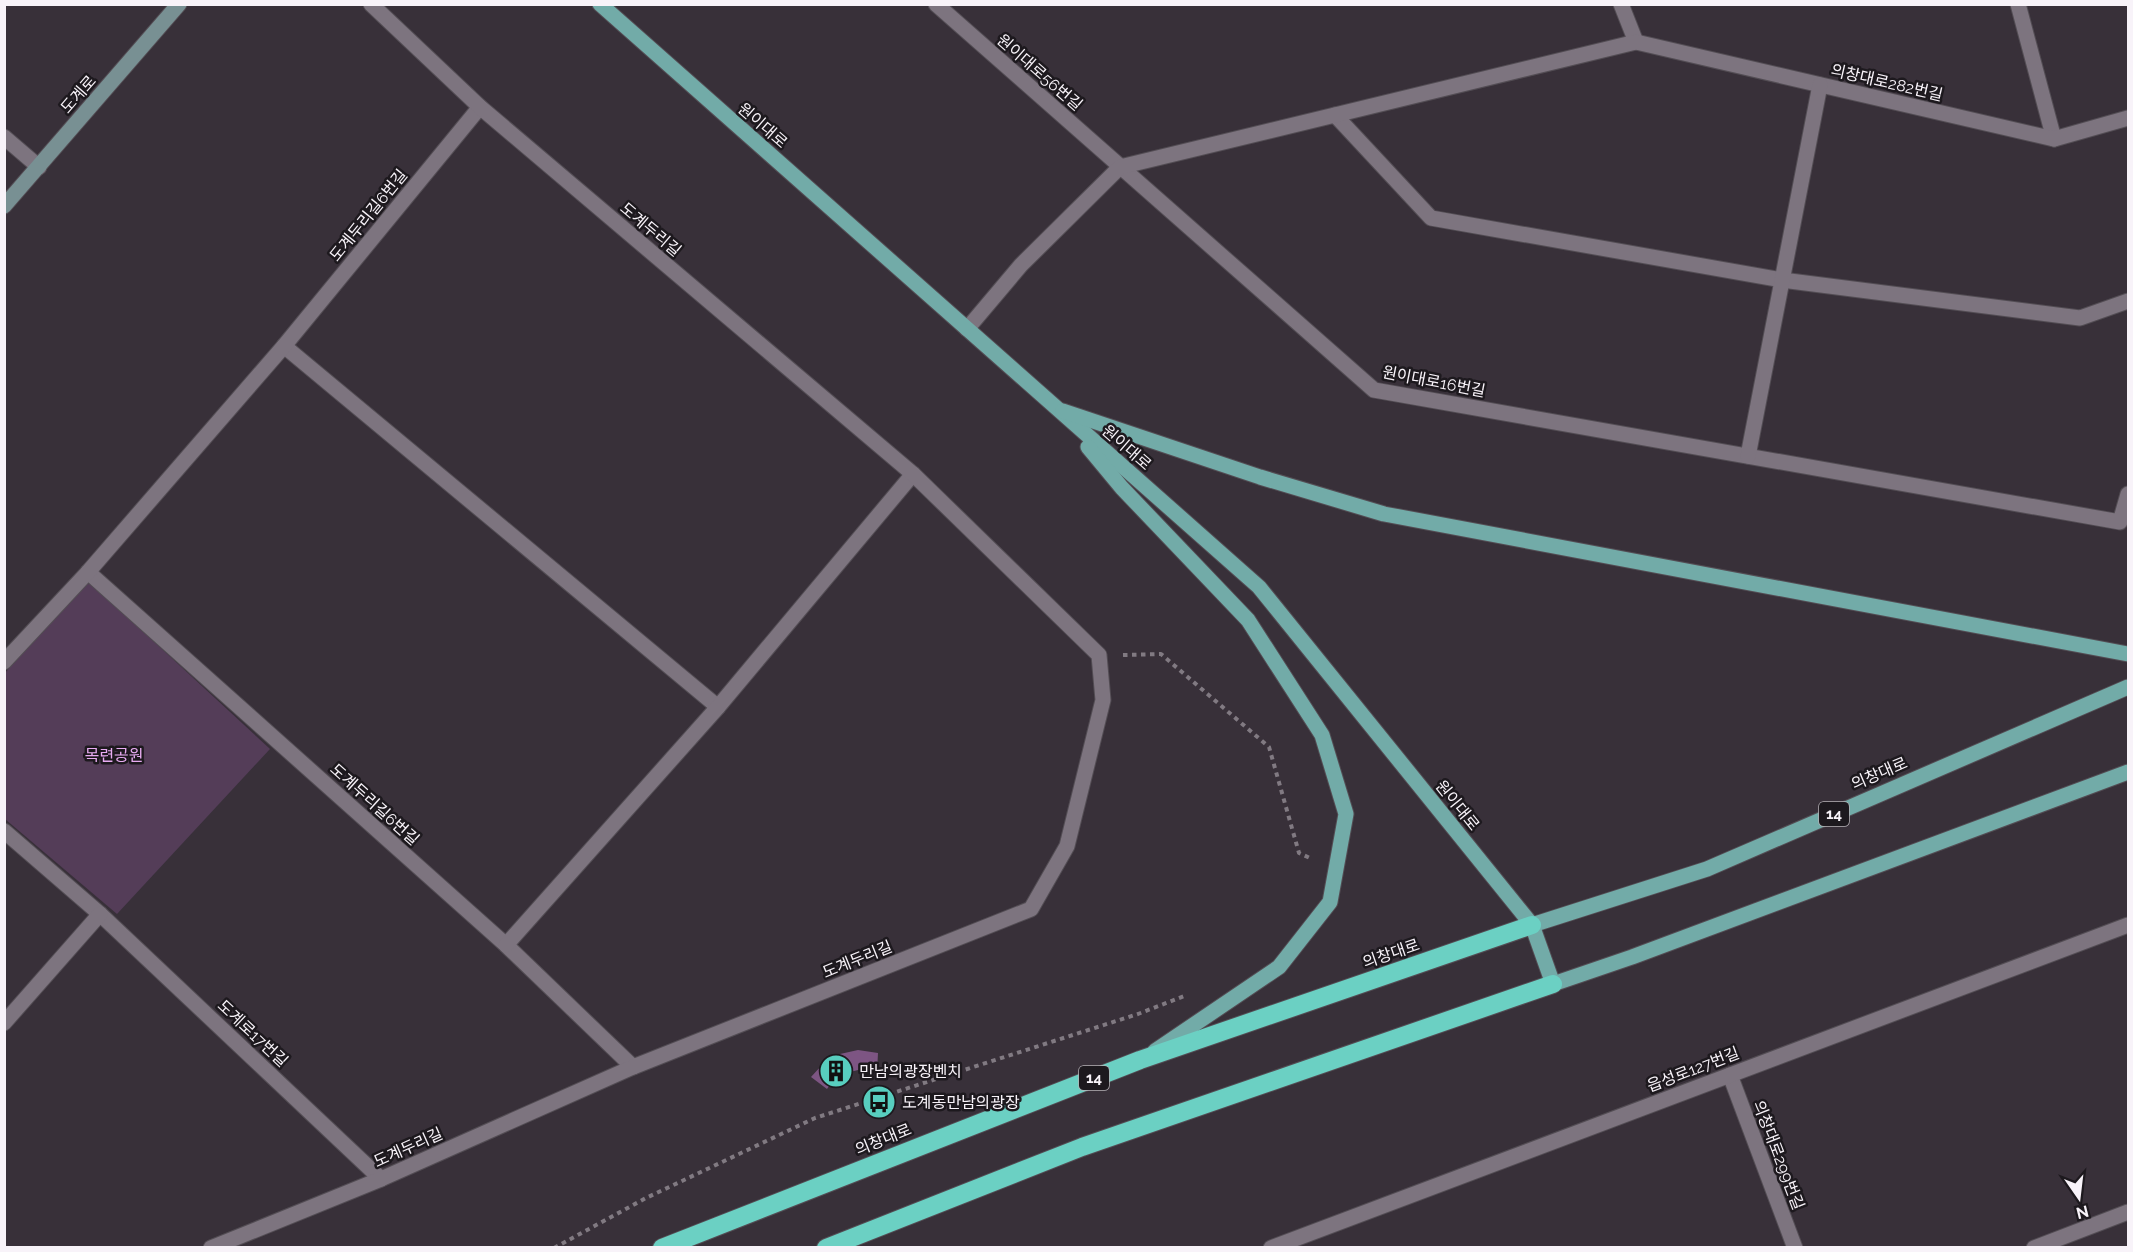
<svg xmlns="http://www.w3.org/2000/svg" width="2133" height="1252" viewBox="0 0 2133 1252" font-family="Raleway,'Noto Sans KR',sans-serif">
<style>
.green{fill:#543d58}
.building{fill:#7d5583}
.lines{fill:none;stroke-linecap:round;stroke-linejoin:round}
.street-casing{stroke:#534d54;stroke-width:17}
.secondary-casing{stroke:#534d54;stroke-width:17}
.primary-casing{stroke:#534d54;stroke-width:17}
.highway-casing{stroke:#534d54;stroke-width:20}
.path{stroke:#817a82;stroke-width:4;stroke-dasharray:4.5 4.5;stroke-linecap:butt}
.street{stroke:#7d747f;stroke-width:15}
.secondary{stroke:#789093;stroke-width:15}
.primary{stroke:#72aba8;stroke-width:15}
.highway{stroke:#6bd0c3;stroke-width:18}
.labels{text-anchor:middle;stroke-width:5;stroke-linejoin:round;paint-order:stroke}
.shield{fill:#1d191e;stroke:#b6b2b7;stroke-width:1.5}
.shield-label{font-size:15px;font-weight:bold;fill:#f8f3f9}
.street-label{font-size:16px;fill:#f8f3f9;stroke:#1d191e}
.park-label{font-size:16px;fill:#e8acf2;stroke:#1d191e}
.poi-label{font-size:16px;fill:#f8f3f9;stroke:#1d191e;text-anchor:start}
</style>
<rect width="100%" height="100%" fill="#383039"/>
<!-- green -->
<polygon class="green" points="84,577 270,749 117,914 5,819 5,673"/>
<!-- building -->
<polygon class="building" points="858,1050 878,1053 877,1072 862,1069 850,1072 834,1079 827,1089 811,1077 822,1065 840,1054"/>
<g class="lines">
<!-- street casing -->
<g class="street-casing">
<g id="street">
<polyline points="936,4 1374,390 2120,522 2128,494"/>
<polyline points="1621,4 1636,42"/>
<polyline points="2018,4 2054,139"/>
<polyline points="1335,115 1431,218 1782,280 2080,318 2128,301"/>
<polyline points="4,137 39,167"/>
<polyline points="967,329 1021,265 1120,167 1636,42 2054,139 2128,118"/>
<polyline points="284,346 718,707"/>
<polyline points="1748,456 1820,85"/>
<polyline points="88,572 506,945 633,1067"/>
<polyline points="4,662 88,572 284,346 480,107"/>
<polyline points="4,831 100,914 381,1179"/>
<polyline points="506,945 718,707 913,474"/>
<polyline points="4,1023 100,914"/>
<polyline points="1730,1075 1795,1248"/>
<polyline points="211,1248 381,1179 633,1067 1031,909 1067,846 1103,700 1099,655 913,474 480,107 371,4"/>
<polyline points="1271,1248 2128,925"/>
<polyline points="2034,1248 2128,1212"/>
</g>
</g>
<!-- secondary casing -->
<g class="secondary-casing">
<polyline id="secondary" points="4,206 179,4"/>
</g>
<!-- primary casing -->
<g class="primary-casing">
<g id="primary">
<polyline points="600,4 1259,587 1532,925 1553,984 1632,957 2128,772"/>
<polyline points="1063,411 1260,477 1384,514 2128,654"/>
<polyline points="1088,447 1122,488 1248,620 1322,735 1346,814 1330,902 1279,967 1155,1051"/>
<polyline points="1532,925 1707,869 2128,687"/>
</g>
</g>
<!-- highway casing -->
<g class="highway-casing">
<g id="highway">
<polyline points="662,1248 1140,1060 1532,925"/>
<polyline points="826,1248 1082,1147 1553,984"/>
</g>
</g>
<!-- path -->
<g class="path">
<polyline points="1123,655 1161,654 1269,747 1299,853 1312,859"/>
<polyline points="554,1248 646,1198 815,1118 1138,1014 1187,995"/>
</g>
<!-- street -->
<use href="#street" class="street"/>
<!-- secondary -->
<use href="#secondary" class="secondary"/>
<!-- primary -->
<use href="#primary" class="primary"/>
<!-- highway -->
<use href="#highway" class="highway"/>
</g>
<!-- icons -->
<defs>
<g id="building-disc" transform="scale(1.725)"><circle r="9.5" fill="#58cebf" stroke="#1d191e"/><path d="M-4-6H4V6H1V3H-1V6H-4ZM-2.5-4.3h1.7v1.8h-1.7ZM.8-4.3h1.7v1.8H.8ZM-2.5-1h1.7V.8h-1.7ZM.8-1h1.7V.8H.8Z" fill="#111"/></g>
<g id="bus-disc" transform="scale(1.725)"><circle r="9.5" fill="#58cebf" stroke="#1d191e"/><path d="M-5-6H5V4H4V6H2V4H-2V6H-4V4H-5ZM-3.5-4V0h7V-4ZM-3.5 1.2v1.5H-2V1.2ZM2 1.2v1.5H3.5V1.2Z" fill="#111"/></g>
</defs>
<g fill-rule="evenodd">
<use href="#building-disc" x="836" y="1071"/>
<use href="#bus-disc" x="879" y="1102"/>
</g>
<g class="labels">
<!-- shield labels -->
<g class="shield">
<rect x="1819" y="802" width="30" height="24" rx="4.5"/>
<rect x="1079" y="1066" width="30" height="24" rx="4.5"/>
</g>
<g class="shield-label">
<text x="1834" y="819">14</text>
<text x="1094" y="1083">14</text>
</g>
<!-- street labels -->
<g class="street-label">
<text transform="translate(1040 72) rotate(41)" y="6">원이대로56번길</text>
<text transform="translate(1887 82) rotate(13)" y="6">의창대로282번길</text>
<text transform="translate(78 94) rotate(-49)" y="6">도계로</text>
<text transform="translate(763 125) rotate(41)" y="6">원이대로</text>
<text transform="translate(368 215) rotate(-51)" y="6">도계두리길6번길</text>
<text transform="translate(651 229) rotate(40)" y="6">도계두리길</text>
<text transform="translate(1434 381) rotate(11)" y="6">원이대로16번길</text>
<text transform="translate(1127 447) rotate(41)" y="6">원이대로</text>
<text transform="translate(1879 773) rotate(-23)" y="6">의창대로</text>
<text transform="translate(375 804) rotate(42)" y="6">도계두리길6번길</text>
<text transform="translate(1458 805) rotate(51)" y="6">원이대로</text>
<text transform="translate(1391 953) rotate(-19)" y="6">의창대로</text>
<text transform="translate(857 959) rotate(-22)" y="6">도계두리길</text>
<text transform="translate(253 1033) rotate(43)" y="6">도계로17번길</text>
<text transform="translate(1693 1069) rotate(-21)" y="6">읍성로127번길</text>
<text transform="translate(883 1139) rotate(-22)" y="6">의창대로</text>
<text transform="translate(408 1147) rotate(-24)" y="6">도계두리길</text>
<text transform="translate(1779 1155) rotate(69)" y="6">의창대로299번길</text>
</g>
<!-- park labels -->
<g class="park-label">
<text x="114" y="761">목련공원</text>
</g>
<!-- poi labels -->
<g class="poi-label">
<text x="859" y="1077">만남의광장벤치</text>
<text x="902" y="1108">도계동만남의광장</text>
</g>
</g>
<!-- border -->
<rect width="2133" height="1252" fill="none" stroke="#f8f3f9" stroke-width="12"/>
<!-- north arrow -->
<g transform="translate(2079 1198) rotate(166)" stroke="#1d191e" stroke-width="4.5" paint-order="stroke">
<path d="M0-4.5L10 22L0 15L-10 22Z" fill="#f8f3f9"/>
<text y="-9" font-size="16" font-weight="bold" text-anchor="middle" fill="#f8f3f9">N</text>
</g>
</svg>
